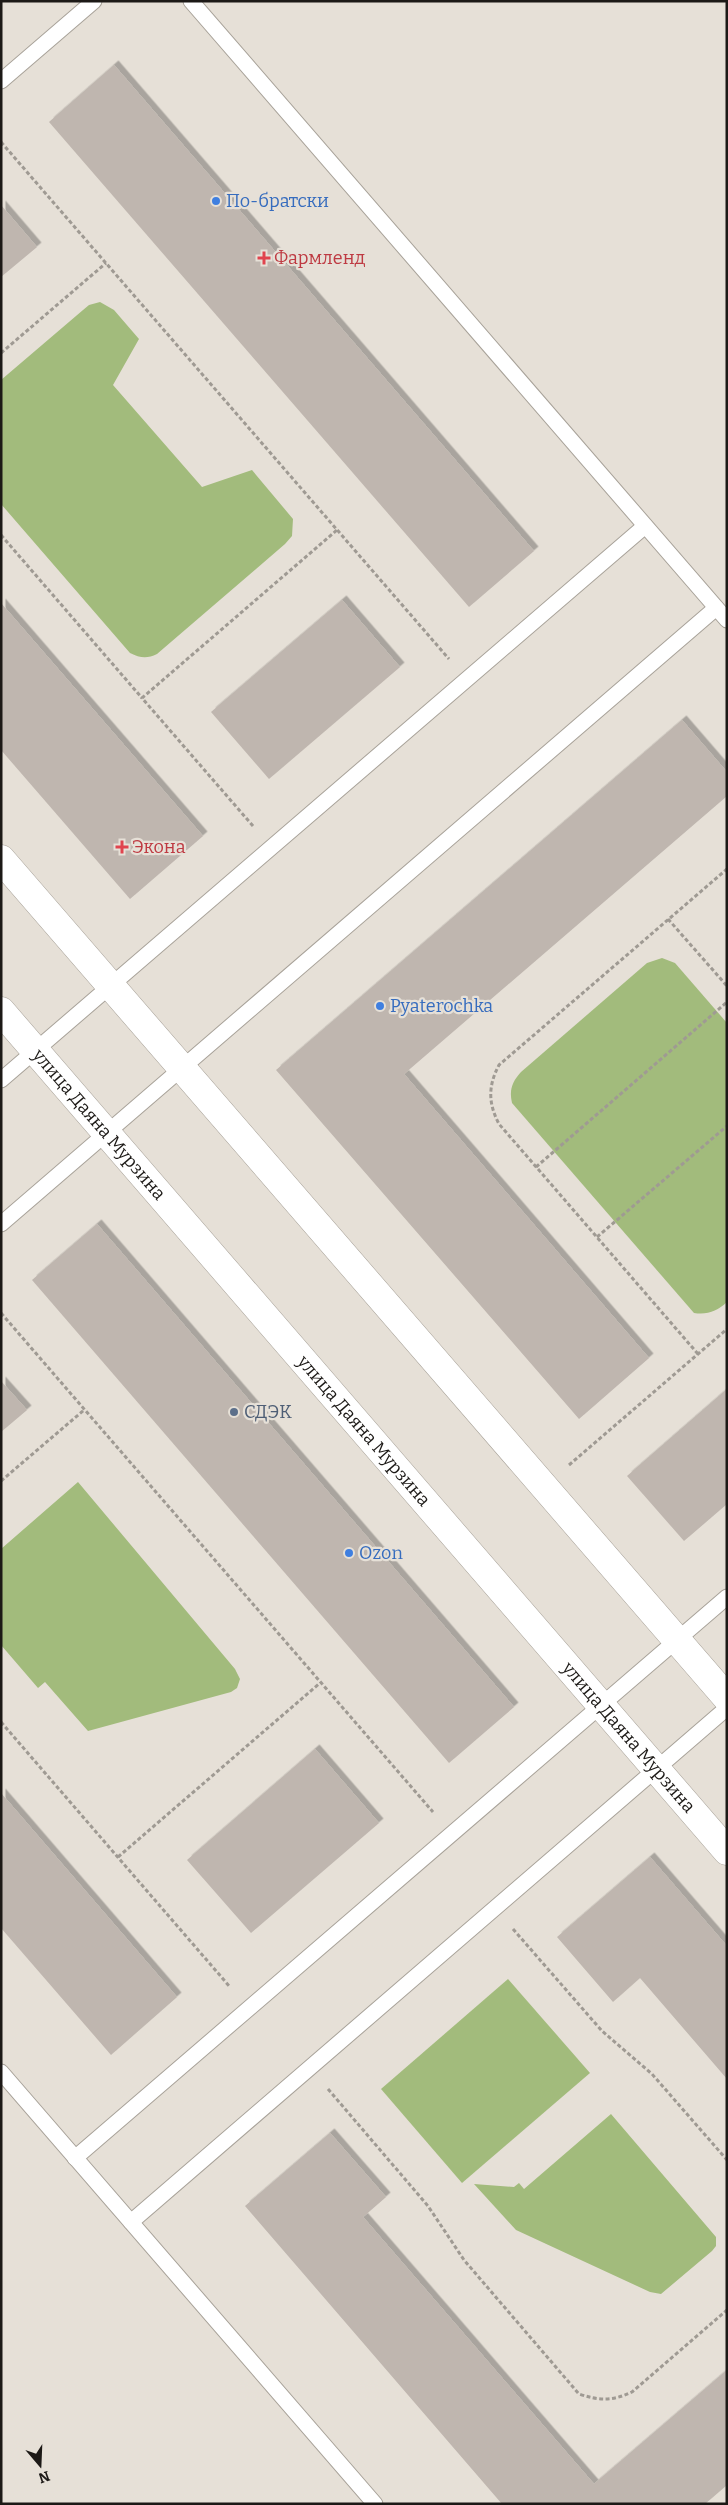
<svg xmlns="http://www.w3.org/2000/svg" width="728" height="2505" viewBox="0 0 728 2505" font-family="Bitter,serif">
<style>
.green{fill:#a2bb7c}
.building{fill:#bfb6af;filter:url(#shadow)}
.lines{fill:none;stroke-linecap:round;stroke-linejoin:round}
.lane-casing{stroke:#a8a299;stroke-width:17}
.street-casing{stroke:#a8a299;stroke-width:29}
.path{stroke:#9f9a93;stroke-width:3;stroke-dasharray:4 2.5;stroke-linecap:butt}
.lane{stroke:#fff;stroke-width:15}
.street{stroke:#fff;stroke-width:28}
.shop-dot{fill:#3f7fe0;stroke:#e6e0d7;stroke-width:2}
.health-dot{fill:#e0444e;stroke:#e6e0d7;stroke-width:2}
.service-dot{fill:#5c6f8a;stroke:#e6e0d7;stroke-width:2}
.labels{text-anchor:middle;stroke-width:4.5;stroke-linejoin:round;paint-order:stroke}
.shop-label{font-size:18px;fill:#366cbe;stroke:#e6e0d7;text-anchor:start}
.health-label{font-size:18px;fill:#be3a42;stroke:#e6e0d7;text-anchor:start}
.street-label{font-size:18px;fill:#1c1916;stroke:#e6e0d7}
.service-label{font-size:18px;fill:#4e5e75;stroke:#e6e0d7;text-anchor:start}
</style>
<defs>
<filter id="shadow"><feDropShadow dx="4.5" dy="-4.5" stdDeviation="0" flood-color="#0004"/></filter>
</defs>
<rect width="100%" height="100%" fill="#e6e0d7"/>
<!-- green -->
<g class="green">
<path d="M100,302L114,310L139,339L113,385L202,487L252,470L293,519L292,536L285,544L157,654C147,659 140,658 130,653L1,504V380L83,310L89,305Z"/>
<path d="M662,958L675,963L727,1023V1302C717,1311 708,1315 694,1313L512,1103C509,1090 512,1082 521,1072L647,963Z"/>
<polygon points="78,1482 235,1669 240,1679 237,1688 231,1692 88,1731 45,1682 38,1688 1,1645 1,1549"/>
<polygon points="508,1979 590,2073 462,2183 381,2089"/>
<polygon points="611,2114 716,2237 716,2246 712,2251 661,2294 650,2292 516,2230 474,2184 514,2187 519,2183 524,2189"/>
</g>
<!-- building -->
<g class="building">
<polygon points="114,65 534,551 469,607 49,122"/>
<polygon points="1,205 37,247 1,277"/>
<polygon points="342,600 400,667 269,779 211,712"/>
<polygon points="1,603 203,836 130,899 1,750"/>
<polygon points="682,720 727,772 727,796 404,1074 649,1358 579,1419 276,1070"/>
<polygon points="97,1224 514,1707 449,1763 32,1280"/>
<polygon points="1,1381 27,1410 1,1432"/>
<polygon points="727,1389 727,1504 684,1541 627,1476"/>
<polygon points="315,1749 379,1823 251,1933 187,1860"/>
<polygon points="1,1793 177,1997 111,2055 1,1928"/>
<polygon points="650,1857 727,1946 727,2079 640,1978 613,2002 557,1937"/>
<polygon points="330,2133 386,2197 363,2217 594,2484 727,2370 727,2485 705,2504 502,2504 245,2206"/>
</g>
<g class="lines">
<!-- lane casing -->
<g class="lane-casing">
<g id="lane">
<polyline points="191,1 727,620"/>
<polyline points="1,81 94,1"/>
<polyline points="1,1080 645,526"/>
<polyline points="1,1224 716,608"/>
<polyline points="1,2072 375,2504"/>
<polyline points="75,2158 727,1597"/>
<polyline points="131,2222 727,1708"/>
</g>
</g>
<!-- street casing -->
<g class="street-casing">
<g id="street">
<polyline points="1,859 727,1698"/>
<path id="s1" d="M1,1011L727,1851"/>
</g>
</g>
<!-- path -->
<g class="path">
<polyline points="1,142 449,659"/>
<polyline points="1,353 106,263"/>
<polyline points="1,535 142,698"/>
<polyline points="253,826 142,698 337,530"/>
<polyline points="668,919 727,986"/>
<polyline points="536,1167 727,1002"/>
<polyline points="597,1237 727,1126"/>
<polyline points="1,1313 433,1812"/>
<path d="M698,1354L499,1124C488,1103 488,1086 499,1065L727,869"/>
<polyline points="569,1465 727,1329"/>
<polyline points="1,1481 84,1410"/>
<polyline points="1,1722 230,1987"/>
<polyline points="118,1857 320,1683"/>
<polyline points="513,1929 602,2031 652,2074 727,2160"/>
<path d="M328,2089L428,2206L464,2260L579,2394C600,2401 613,2401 632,2392L727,2310"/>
</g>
<!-- lane -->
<use href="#lane" class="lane"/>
<!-- street -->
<use href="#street" class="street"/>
</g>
<!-- markers -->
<g class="shop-dot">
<circle cx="216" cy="201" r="5"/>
<circle cx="380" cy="1006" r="5"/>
<circle cx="349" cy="1553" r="5"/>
</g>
<g class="health-dot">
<path d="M261.5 250.5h5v5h5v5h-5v5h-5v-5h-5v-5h5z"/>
<path d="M119.5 839.5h5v5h5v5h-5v5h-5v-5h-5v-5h5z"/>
</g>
<circle class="service-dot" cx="234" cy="1412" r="5"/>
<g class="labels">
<!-- shop labels -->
<g class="shop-label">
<text x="226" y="207">По-братски</text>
<text x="390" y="1012">Pyaterochka</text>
<text x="359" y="1559">Ozon</text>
</g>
<!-- health labels -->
<g class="health-label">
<text x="274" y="264">Фармленд</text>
<text x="132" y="853">Экона</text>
</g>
<!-- street labels -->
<g class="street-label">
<text dy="6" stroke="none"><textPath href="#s1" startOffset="150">улица Даяна Мурзина</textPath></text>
<text dy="6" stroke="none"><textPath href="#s1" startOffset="555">улица Даяна Мурзина</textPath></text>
<text dy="6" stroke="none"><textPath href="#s1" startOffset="960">улица Даяна Мурзина</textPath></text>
</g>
<!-- service labels -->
<g class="service-label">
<text x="244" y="1418">СДЭК</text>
</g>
</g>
<!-- border -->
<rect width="728" height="2505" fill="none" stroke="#1c1916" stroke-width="5"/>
<!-- north arrow -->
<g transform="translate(40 2465) rotate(161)" stroke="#e6e0d7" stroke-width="4" paint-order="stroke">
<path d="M0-4L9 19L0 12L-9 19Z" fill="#1c1916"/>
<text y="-8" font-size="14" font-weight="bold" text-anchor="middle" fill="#1c1916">N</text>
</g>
</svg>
